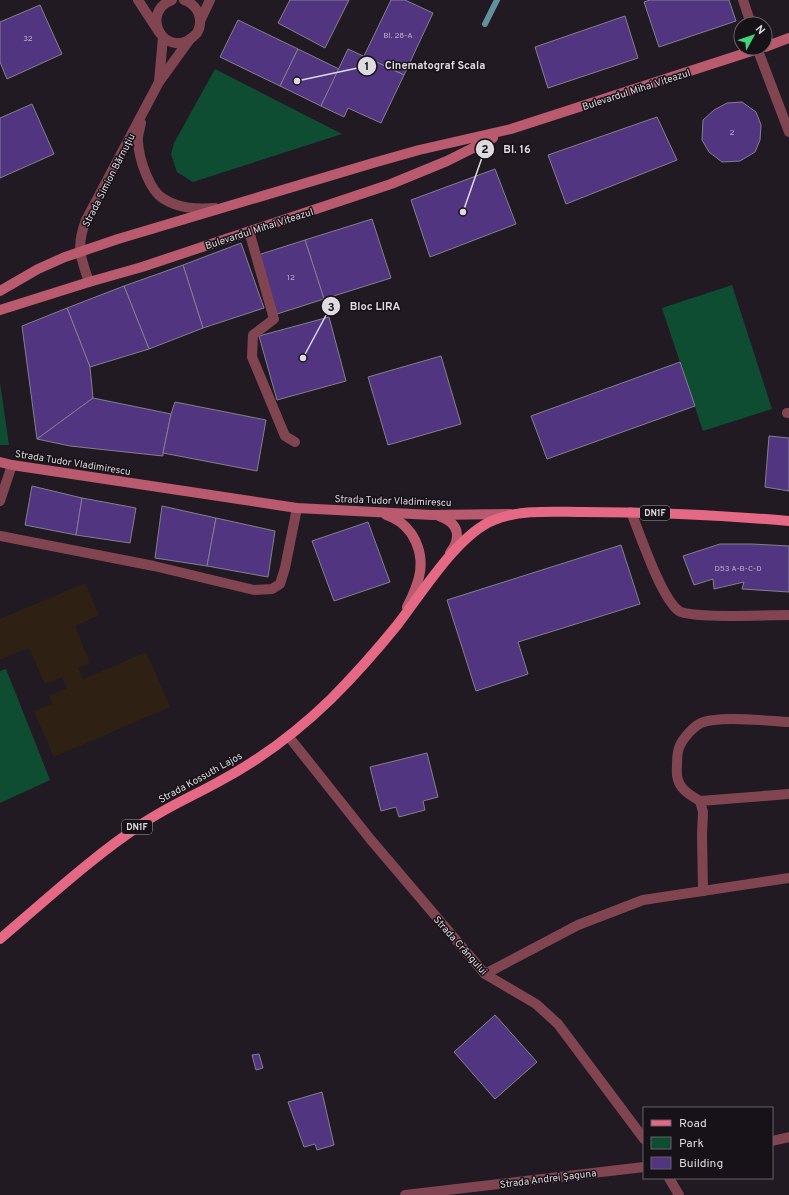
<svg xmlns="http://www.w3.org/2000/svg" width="789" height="1195" viewBox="0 0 789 1195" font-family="Overpass,sans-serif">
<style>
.education{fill:#2e2114}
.green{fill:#0f4d32}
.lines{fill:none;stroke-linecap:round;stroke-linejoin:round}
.stream{stroke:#5f929a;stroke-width:6}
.building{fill:#513580;stroke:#83808b}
.service{stroke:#814551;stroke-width:10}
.minor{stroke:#814551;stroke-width:10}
.tertiary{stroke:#814551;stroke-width:10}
.secondary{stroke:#b95a6e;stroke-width:10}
.primary{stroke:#e56985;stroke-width:10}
.labels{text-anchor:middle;stroke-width:3;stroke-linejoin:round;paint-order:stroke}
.number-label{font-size:8px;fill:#bbb1c7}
.shield{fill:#171118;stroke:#a29ea3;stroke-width:1}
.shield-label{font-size:9px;font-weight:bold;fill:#dedadf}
.street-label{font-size:10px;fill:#dedadf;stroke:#171118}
.leader{fill:none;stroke:#dedadf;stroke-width:1.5}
.callout-dot{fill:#dedadf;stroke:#171118;stroke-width:1.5}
.mark-label{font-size:12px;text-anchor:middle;font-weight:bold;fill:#111}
.callout-label{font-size:11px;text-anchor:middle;font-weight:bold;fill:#dedadf;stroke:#171118;stroke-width:3;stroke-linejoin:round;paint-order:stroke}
</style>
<rect width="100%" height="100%" fill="#211a22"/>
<!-- education -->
<polygon class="education" points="85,583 99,615 75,626 90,663 78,668 83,679 146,652 170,707 54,757 34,711 52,704 49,696 67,688 62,677 45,684 29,648 0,660 0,619"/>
<!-- green -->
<g class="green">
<polygon points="215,69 342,134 193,182 177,172 171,154 174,143"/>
<polygon points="732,285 772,409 703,431 662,308"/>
<polygon points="0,383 9,445 0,445"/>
<polygon points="6,669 50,780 0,803 0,671"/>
</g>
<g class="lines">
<!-- stream -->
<polyline class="stream" points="485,24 497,0"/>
</g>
<!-- building -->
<g class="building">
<polygon points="290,0 349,0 325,48 278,23"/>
<polygon points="391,0 405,0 433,13 404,75 364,56"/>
<polygon points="650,0 729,0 736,21 659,47 644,2"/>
<polygon points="40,5 62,54 7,79 0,62 0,22"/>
<polygon points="625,16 638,58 548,88 535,47"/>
<polygon points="238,20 298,49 280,86 220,57"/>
<polygon points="298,49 339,69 321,106 280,86"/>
<polygon points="348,49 404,75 381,123 348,108 344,117 321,106"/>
<polygon points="742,102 756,112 761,125 760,140 755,152 740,161 722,162 709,152 702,140 703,120 714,110 727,103"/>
<polygon points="32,104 54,154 0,178 0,118"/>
<polygon points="657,117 677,160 566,204 548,155"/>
<polygon points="495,169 516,224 430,257 411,200"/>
<polygon points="372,219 391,278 324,299 305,240"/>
<polygon points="305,240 324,299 277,314 258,255"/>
<polygon points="241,243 264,308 203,328 183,265"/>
<polygon points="183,265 203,328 149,349 124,286"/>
<polygon points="124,286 149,349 90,367 67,308"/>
<polygon points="67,308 90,367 93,398 37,439 22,326"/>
<polygon points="329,317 346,381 277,400 259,336"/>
<polygon points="441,356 461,424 388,445 368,377"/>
<polygon points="680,362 695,406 547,459 531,416"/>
<polygon points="93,398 171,414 163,453 163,456 70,446 37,439"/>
<polygon points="175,402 266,420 257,471 163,453 171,414"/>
<polygon points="769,436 789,438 789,491 765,487"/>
<polygon points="32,486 82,498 76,535 25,525"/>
<polygon points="82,498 136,508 130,543 76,535"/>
<polygon points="162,506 216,518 207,566 155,558"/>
<polygon points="216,518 275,531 268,577 207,566"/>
<polygon points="368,522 390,582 334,601 312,541"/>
<polygon points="720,544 752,544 789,546 789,592 742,589 744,582 714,589 713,579 694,585 683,556"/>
<polygon points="621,545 640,604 518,642 528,674 476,691 447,600"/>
<polygon points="427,753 438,797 423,801 425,810 399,817 396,807 381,811 370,767"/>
<polygon points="495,1015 537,1062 495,1099 454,1052"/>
<polygon points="259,1054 263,1068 256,1070 252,1055"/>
<polygon points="322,1092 334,1145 317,1150 315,1144 304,1147 288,1102"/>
</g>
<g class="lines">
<!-- service -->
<g class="service">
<polyline points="700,801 789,794"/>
<path d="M703,891L702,834L703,812L700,801C684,792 675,785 677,766C677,761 677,753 679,748C682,739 693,727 701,723C718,715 768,721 789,722"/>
</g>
<!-- minor -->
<g class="minor">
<polyline points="138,0 159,32"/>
<polyline points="743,0 751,24"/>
<polyline points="757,48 789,132"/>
<polyline points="249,231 274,319 253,335 252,357 285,436 295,442"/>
<polyline points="787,413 789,413"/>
<polyline points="0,501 12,465"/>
<path d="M631,512C640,534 661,598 679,611C692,619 769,615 789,615"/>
<polyline points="0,536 154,566 254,590 272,589 280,584 285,568 297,508"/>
<polyline points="289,737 371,840 485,974 536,1004 558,1024 644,1139"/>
<polyline points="485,974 578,925 643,900 789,878"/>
<polyline points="669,1178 679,1195"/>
</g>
<!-- tertiary -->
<g class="tertiary">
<path d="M172,0C142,11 160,53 187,41C191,39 194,36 197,33C201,26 201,19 198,12C195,6 190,2 184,0"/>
<polyline points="200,21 210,0"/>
<polyline points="159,82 163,37"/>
<path d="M141,123C140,129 137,136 138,142C139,158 149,191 164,199C180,209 197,209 215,208"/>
<path d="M89,282C80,256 76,246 86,220L159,82L190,39"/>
<polyline points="772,1141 789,1137"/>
<polyline points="405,1195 644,1167"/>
</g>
<!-- secondary -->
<g class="secondary">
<polyline points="765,47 789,38"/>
<polyline points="0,291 38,269 65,257 118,239 373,163 419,150 511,129 761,48"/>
<polyline points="0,310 89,282 142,267 391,184 447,161 493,138"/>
<polyline points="0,462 12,465 297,508 432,515 510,514"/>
<path d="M386,515C396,518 405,525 411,533C428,559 420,582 407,607"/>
<path d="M439,516C459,523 462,537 450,553"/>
</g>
<!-- primary -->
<path class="primary" d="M0,939C47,899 93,856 145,822C169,806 195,795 220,781C263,758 297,732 331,699C355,675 377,650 398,624C422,593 458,534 494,520C522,509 555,512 584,512C652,512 721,515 789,521"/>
</g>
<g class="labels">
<!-- number labels -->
<g class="number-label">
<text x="398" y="38">Bl. 28-A</text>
<text x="28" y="41">32</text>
<text x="732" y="135">2</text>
<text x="291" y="280">12</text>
<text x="738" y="571">D53 A-B-C-D</text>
</g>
<!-- shield labels -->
<g class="shield">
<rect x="640" y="506" width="30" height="14" rx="3"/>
<rect x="122" y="820" width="30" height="14" rx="3"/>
</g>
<g class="shield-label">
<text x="655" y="516">DN1F</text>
<text x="137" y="830">DN1F</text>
</g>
<!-- street labels -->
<g class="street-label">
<text transform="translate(636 89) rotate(-18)" y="4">Bulevardul Mihai Viteazul</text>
<text transform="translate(108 180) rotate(-63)" y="4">Strada Simion Bărnuțiu</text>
<text transform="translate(259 228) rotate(-18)" y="4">Bulevardul Mihai Viteazul</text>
<text transform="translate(73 462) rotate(9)" y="4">Strada Tudor Vladimirescu</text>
<text transform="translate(393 500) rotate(2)" y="4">Strada Tudor Vladimirescu</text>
<text transform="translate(200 777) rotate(-29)" y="4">Strada Kossuth Lajos</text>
<text transform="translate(461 945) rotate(48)" y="4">Strada Crângului</text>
<text transform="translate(548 1178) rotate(-7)" y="4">Strada Andrei Șaguna</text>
</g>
</g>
<!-- callouts -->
<path class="leader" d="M297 81L367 66M463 212L485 149M303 358L331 306"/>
<g class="callout-dot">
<circle cx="297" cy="81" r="4"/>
<circle cx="463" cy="212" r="4"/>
<circle cx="303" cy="358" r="4"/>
<circle cx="367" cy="66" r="10"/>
<circle cx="485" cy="149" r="10"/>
<circle cx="331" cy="306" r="10"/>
</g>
<g class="mark-label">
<text x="367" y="70">1</text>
<text x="485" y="153">2</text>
<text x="331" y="311">3</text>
</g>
<g class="callout-label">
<text x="435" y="69">Cinematograf Scala</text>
<text x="517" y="153">Bl. 16</text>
<text x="375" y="310">Bloc LIRA</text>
</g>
<!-- legend -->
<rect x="643" y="1107" width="130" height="72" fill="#171118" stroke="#676168"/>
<rect x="651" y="1120" width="20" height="6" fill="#e56985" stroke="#676168"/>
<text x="679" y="1127" font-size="12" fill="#dedadf">Road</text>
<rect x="651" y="1137" width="20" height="12" fill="#0f4d32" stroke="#676168"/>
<text x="679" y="1147" font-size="12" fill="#dedadf">Park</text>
<rect x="651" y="1157" width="20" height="12" fill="#513580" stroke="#676168"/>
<text x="679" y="1167" font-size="12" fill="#dedadf">Building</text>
<!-- north arrow -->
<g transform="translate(753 36) rotate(50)"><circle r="19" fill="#171118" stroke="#676168"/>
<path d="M0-3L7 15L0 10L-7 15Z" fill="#40d77c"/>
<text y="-6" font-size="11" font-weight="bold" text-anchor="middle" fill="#dedadf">N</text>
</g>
</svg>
